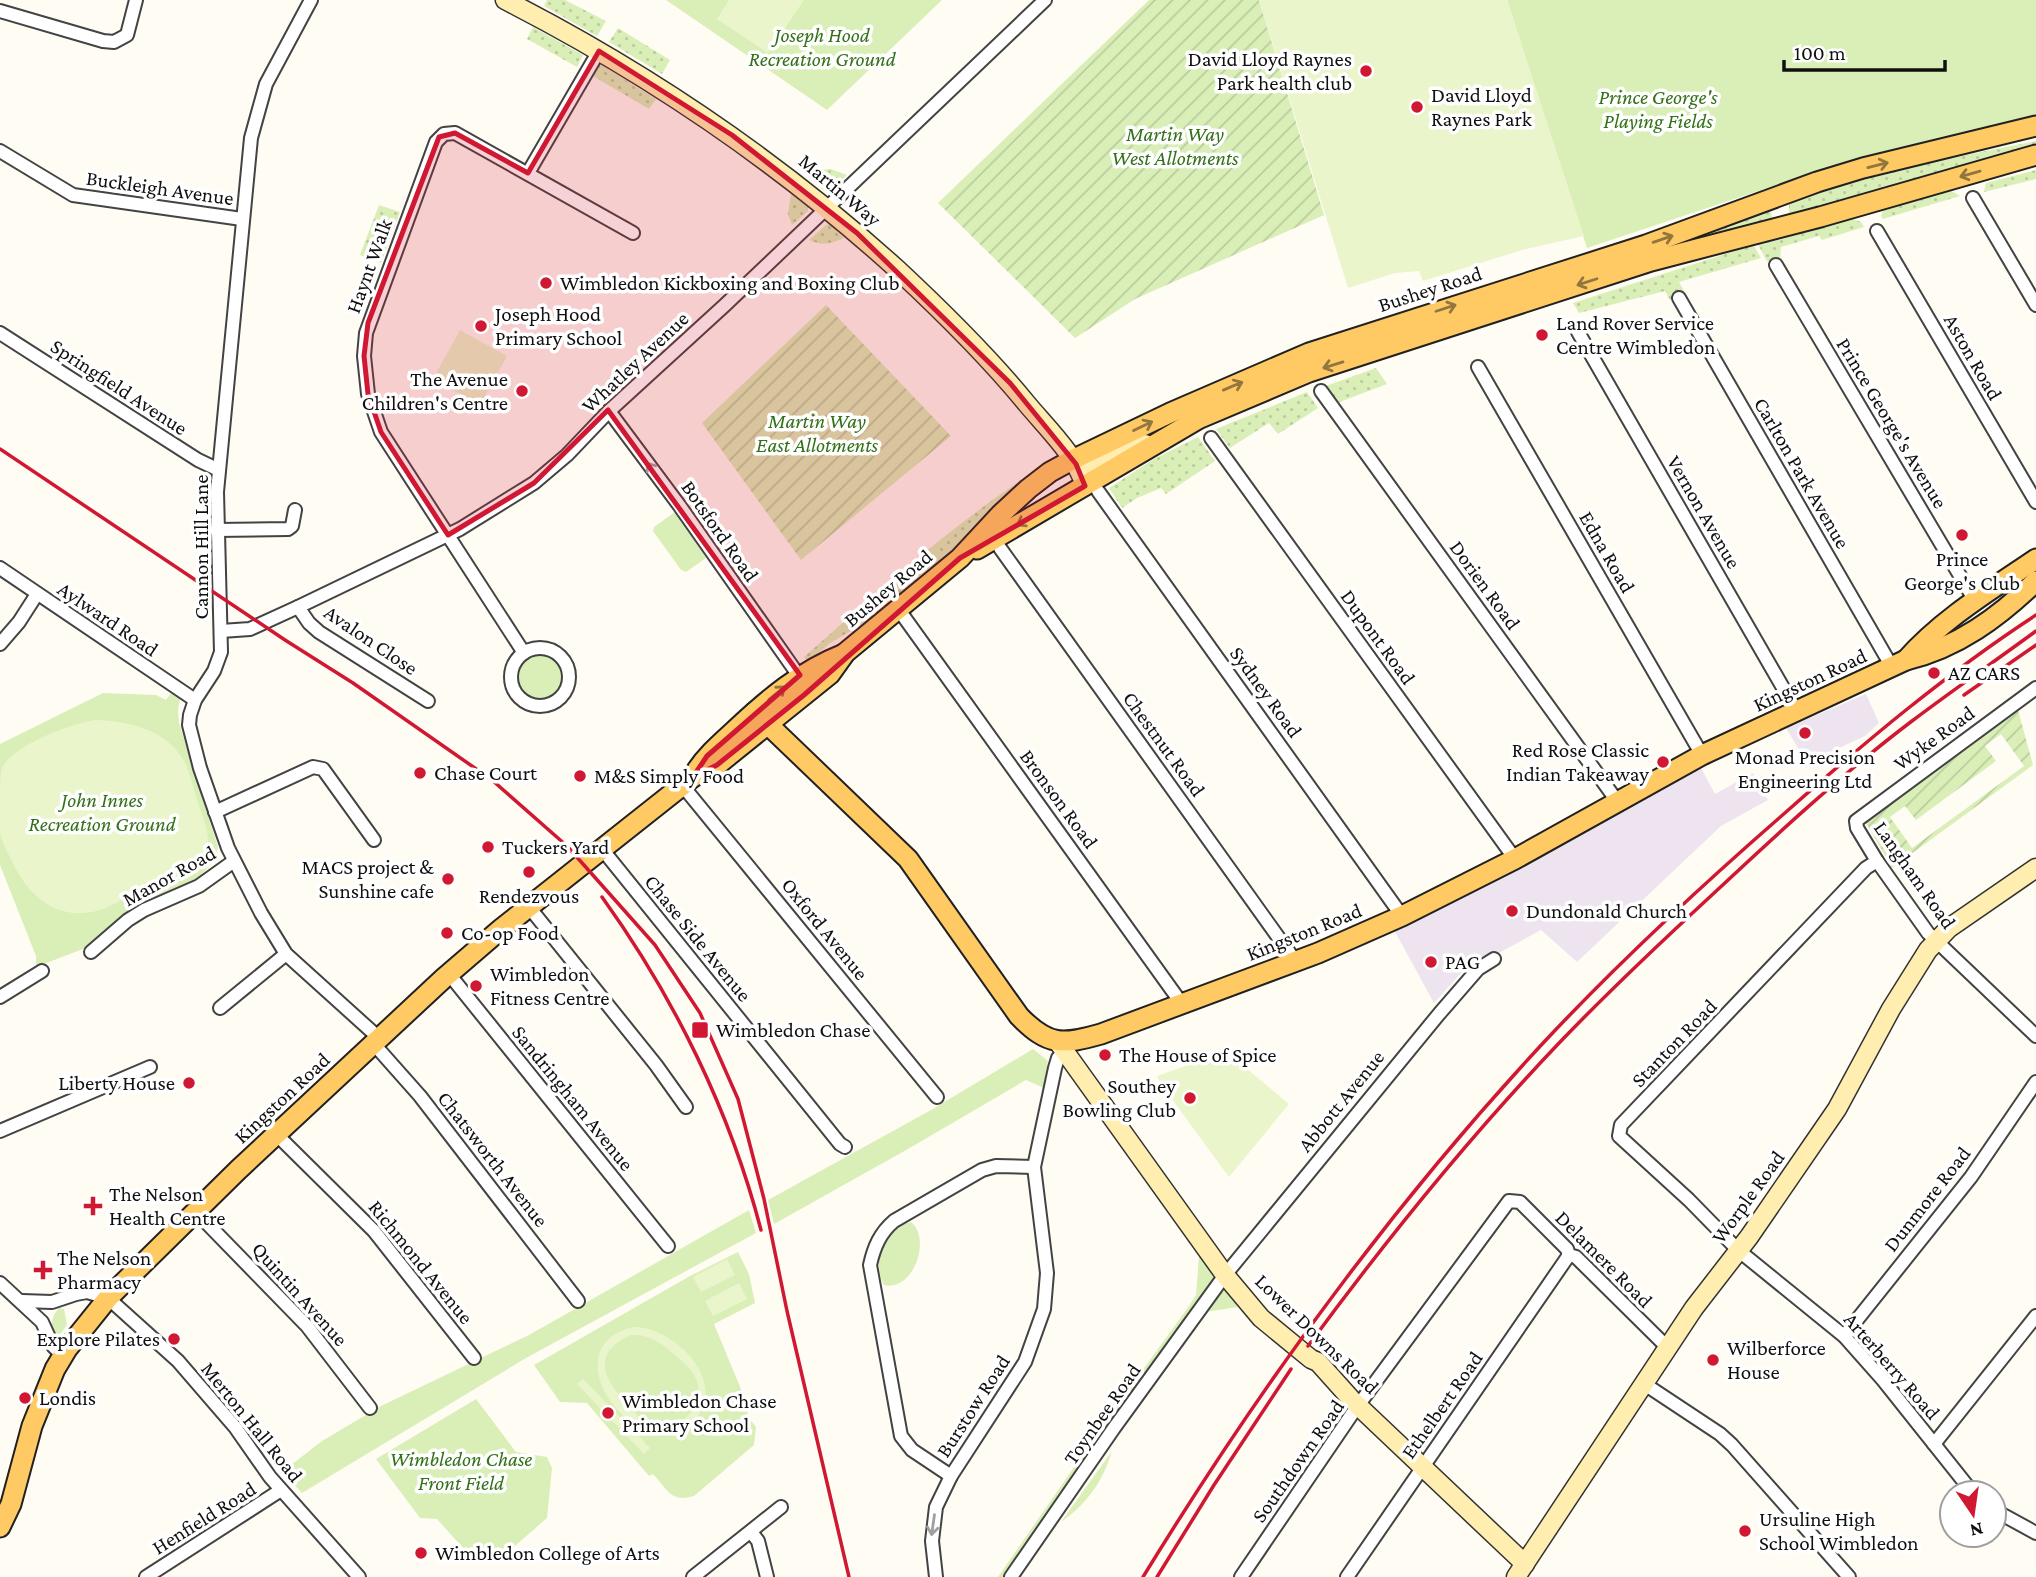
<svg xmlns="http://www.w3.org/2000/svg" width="2036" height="1577" viewBox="0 0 2036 1577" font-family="'Crimson Pro',serif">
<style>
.industrial{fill:#ede4ef}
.grass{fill:url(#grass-dots)}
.park{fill:#daefb8}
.garden{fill:url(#garden-furrows);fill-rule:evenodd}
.pitch{fill:#eaf5cb;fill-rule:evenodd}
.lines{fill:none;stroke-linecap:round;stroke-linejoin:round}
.street-casing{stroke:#434343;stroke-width:16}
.secondary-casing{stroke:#323232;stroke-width:21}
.primary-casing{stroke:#212121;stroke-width:23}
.street{stroke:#fff;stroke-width:12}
.secondary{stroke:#ffeeaf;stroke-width:18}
.primary{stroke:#ffca64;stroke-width:19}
.rail{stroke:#d01833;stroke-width:3.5}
.oneway{stroke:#93763e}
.oneway2{stroke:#9f9f9f}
.marked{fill:#d01833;fill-opacity:0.2;stroke:#d01833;stroke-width:5;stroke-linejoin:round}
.poi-dot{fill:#d01833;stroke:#fff;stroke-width:2.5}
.labels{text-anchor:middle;stroke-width:7;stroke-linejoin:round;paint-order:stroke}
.park-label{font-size:21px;font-style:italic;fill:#337018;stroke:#fff}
.poi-label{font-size:21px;fill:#101010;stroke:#fff;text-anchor:start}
.street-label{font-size:21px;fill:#101010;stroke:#fff}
</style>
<defs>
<pattern id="grass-dots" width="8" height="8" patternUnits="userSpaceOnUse" patternTransform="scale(1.75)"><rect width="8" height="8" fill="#daefb8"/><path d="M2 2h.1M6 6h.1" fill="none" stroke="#bacc9d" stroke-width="1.8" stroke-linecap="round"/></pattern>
<pattern id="garden-furrows" width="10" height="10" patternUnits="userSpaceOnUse" patternTransform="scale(1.75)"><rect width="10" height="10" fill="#daefb8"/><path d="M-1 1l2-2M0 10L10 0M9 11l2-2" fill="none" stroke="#bacc9d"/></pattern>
</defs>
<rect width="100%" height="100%" fill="#fffcf4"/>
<!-- industrial -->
<g class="industrial">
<polygon points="1866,694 1879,723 1865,736 1807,763 1786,728"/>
<polygon points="1701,768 1715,794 1753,773 1768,800 1721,826 1577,962 1541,930 1490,958 1487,954 1469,964 1434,1003 1394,930 1508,873"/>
</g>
<!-- grass -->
<g class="grass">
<polygon points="547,0 565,0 606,21 597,36 544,6"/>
<polygon points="533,27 583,55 577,67 527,39"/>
<polygon points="618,28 670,60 662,74 609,42"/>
<polygon points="600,64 656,99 649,109 593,76"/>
<path d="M2036,141V148L1792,216L1789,213V205L1794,199C1873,172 1954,157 2036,141Z"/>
<polygon points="831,169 847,175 830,191 824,191 808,176 819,170"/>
<polygon points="2036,170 2036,179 1984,192 1986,183"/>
<polygon points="1951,191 1960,196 1883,219 1881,216 1884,208"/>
<polygon points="791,194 808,207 808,211 792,225 788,214"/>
<polygon points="379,205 400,212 381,263 360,255"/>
<polygon points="1769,207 1774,222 1551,281"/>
<polygon points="1850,218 1861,222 1864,227 1822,240 1819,236 1781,247 1780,259 1769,262 1766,260 1758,244"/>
<path d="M830,224L844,238C831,244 823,246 809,240L826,225Z"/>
<polygon points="1750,246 1754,246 1761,258 1679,282 1684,291 1670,300 1665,291 1579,313 1573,303"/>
<polygon points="1376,368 1387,384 1337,403 1326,386"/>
<polygon points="1307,392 1318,408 1278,434 1269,423 1230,448 1216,429"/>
<polygon points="1198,437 1215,461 1166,494 1161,488 1137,498 1122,508 1109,488 1154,459"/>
<path d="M1017,483L1018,486L948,554L870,620L830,643L808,662L804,657C873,597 941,534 1017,483Z"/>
</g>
<!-- park -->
<g class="park">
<polygon points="666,0 942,0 827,110"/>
<polygon points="1507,0 2036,0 2036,116 1821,170 1587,248"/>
<polygon points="675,512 706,558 686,572 681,570 653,531 654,527"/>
<circle cx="540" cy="677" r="23"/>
<polygon points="103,693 156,695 166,700 171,693 180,699 178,710 179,723 218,847 215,860 199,877 126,914 83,949 36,967 36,956 0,865 0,744"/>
<polygon points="1033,1049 1048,1061 1044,1088 1026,1080 908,1149 774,1224 768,1200 931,1110"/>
<polygon points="749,1210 756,1233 526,1358 302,1493 282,1472 322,1441 381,1406 529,1335"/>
<path d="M911,1222C932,1239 913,1292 884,1285C871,1262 884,1228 911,1222Z"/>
<path d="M738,1252L749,1274L755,1303L714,1324L743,1394L749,1418L756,1427L754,1445L694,1496C671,1503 668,1490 653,1474L649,1476L587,1403L560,1402L534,1365L690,1276Z"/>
<polygon points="1199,1256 1213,1275 1213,1280 1004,1577 998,1577 1106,1421 1189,1306 1196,1295"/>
<polygon points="1226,1291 1238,1307 1205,1312 1220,1292"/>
<path d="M59,1308L64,1309L67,1325L59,1336C48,1328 51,1317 59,1308Z"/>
<polygon points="476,1399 516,1452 547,1457 552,1468 547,1518 500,1559 472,1558 437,1519 420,1518 376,1459"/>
<path d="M1112,1451C1103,1481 1087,1504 1061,1522Z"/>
</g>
<!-- garden -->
<g class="garden">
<polygon points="1149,0 1259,0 1324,215 1135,299 1075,338 938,203"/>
<polygon points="826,305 951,436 801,560 702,423"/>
<path d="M2018,710L2033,765L1892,868L1865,821ZM2001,734L2024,766L1912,848L1890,817L1905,806L1916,820L1996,761L1985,746Z"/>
</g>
<!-- pitch -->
<g class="pitch">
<polygon points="729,0 804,0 768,53 717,19"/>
<polygon points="1259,0 1507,0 1584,236 1522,250 1423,281 1419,271 1395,273 1348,288"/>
<polygon points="460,330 507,356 480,405 433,379"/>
<path d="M95,720C128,721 166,729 184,761C191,774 194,792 199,806C204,820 213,839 204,853C197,865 124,899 106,908C60,925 28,898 10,857C6,849 1,840 0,832C0,821 0,810 0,800C0,790 0,776 2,768C13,745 70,724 95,720Z"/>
<polygon points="1234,1049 1239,1062 1289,1104 1229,1177 1160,1083 1157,1076"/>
<polygon points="727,1259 735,1275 701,1292 693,1277"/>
<polygon points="739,1283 747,1299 713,1316 705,1301"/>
<path d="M633,1327C670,1326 723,1374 700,1413C694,1423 686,1430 675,1433C623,1447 555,1346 633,1327ZM631,1335C651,1335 660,1342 675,1355C681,1361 690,1367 694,1375C713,1408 673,1439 642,1420C618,1395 578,1358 631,1335Z"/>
<polygon points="583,1379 650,1448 644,1454 577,1384"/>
</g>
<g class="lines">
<!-- street casing -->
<g class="street-casing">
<g id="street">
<polyline points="311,0 266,84 251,138 217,492 221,652 214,671 195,700 190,715 189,725 200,768 228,848 261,913 286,954 379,1038"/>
<polyline points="0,11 103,41 114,42 127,35 136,0"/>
<polyline points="0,151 73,195 242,219"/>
<polyline points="528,173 599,51"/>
<polyline points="1973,198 2036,305"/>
<polyline points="1877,231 2036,502"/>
<polyline points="1776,265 1975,601"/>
<polyline points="1679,298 1892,667"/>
<polyline points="1578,332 1797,712"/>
<polyline points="0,333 198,460 219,470"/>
<polyline points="1478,367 1702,755"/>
<polyline points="1321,391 1617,801"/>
<polyline points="609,411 679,505 799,676"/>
<polyline points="1211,438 1515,859"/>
<polyline points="1098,491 1402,916"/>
<polyline points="216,530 288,529 292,526 295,510"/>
<polyline points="1000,548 1296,962"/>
<polyline points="0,568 195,700"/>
<polyline points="298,607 309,623 319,632 428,701"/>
<polyline points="904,617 1182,1004"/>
<polyline points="221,631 250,629 298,607 460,529 534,483 567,455 609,411 725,305 1045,0"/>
<polyline points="0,644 19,622 37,594"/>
<circle cx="540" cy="677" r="29"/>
<polyline points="524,653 381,432 368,394 364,356 366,333 436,142 444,134 455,133 633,233"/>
<polyline points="2036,688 1856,821 1857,828 1877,861 1928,933 2036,1036"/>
<polyline points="682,785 937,1097"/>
<polyline points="215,812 313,767 323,769 374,840"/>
<polyline points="602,849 840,1144 845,1147"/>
<polyline points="1877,861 1866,868 1621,1125 1619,1136 1689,1200 1738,1250 1844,1336 1883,1380 1973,1493"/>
<polyline points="529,907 656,1065 686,1107"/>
<polyline points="91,952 128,920 144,910 199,886 234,861"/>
<polyline points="449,974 668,1246"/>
<polyline points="0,997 42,971"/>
<polyline points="220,1008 286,954"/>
<polyline points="373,1043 420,1096 578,1301"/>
<polyline points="0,1131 150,1067"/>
<polyline points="276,1134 374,1231 474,1358"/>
<polyline points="195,1211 307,1326 370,1408"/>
<polyline points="0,1283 42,1322 53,1346 62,1355"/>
<polyline points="22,1301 52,1302 76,1294 87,1292 108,1298 178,1361 235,1427 270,1477 359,1577"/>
<polyline points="1844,1336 1971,1177 2036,1082"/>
<polyline points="1643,1383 1720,1434 1732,1445 1849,1577"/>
<polyline points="1934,1444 2036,1316"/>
<path d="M951,1476L912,1450L901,1436L870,1265C874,1247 880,1233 894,1221L982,1170L996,1166L1034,1167"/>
<polyline points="1994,1510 2036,1533"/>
<polyline points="751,1532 758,1541 767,1577"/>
<polyline points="146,1577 281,1490"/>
<polyline points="693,1577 781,1507"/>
<polyline points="936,1577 932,1541 936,1507 951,1476 1025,1362 1044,1309 1047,1273 1034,1167 1055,1068 1058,1058 1064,1052"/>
<polyline points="1011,1577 1114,1428 1225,1275 1439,1014 1478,969 1494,959"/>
<polyline points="1241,1577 1354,1411 1509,1201 1520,1202 1567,1249 1569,1255 1576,1257 1667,1347"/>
<polyline points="1347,1577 1569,1255"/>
</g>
</g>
<!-- secondary casing -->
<g class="secondary-casing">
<g id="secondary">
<path d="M505,0C648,73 779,162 898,270C943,312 988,356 1027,404C1047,428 1076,455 1085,486"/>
<polyline points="1076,464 1087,465 1145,444"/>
<polyline points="1058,1042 1225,1275 1261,1318 1311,1359 1318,1362 1352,1400 1525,1564"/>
<polyline points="1516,1577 1694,1308 1749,1237 1837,1109 1891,1009 1928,950 1949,928 2036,868"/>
</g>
</g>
<!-- primary casing -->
<g class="primary-casing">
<g id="primary">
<polyline points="977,549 1198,419 1309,372 1651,261 1820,217 2036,155"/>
<path d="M1906,660C1942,619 1992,589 2036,559"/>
<path d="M755,712L908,859L1019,1016C1048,1046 1062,1045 1101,1034L1318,953L1402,916L1515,859L1702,755L1906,660C1957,648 1999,617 2036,581"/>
<path d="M697,770C707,755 720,744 734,731C768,699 801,671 844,654"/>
<polyline points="0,1527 11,1504 32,1426 55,1369 67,1349 108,1298 238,1170 444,978 501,929 693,777 717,765 830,674 845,653 960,558 1000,515 1028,489 1050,472 1072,460 1170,413 1309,353 1646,245 1817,182 1863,168 2036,126"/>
</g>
</g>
<!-- street -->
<use href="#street" class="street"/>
<!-- secondary -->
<use href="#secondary" class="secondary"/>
<!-- primary -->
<use href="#primary" class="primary"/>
<!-- rail -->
<g class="rail">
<polyline points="0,449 285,640 353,683 492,780 567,846 655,945 700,1013 738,1099 764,1199 787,1311 849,1577"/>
<polyline points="1964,695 2036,645"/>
<path d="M602,897C674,997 730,1111 761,1230"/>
<path d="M1308,1346C1386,1240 1470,1136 1561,1041C1610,990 1661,942 1713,894C1777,834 1842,774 1912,721C1953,690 1995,661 2036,631"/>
<path d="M1143,1577C1260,1386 1392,1205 1545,1041C1620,961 1702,885 1786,812C1865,742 1947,673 2036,615"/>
<polyline points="1157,1577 1214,1485 1291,1369"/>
</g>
</g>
<!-- one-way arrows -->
<defs><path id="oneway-shaft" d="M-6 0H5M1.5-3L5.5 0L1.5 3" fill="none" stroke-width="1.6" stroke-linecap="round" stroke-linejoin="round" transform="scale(1.75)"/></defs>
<g class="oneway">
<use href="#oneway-shaft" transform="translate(1878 165) rotate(-14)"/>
<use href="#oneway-shaft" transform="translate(1970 174) rotate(164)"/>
<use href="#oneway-shaft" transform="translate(1663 239) rotate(-19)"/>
<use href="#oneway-shaft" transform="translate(1587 282) rotate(162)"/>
<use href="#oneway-shaft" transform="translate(1446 308) rotate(-18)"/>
<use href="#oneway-shaft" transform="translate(1333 365) rotate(163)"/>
<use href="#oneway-shaft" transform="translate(1233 386) rotate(-23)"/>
<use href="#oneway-shaft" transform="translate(1143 426) rotate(-26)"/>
<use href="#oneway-shaft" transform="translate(1026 520) rotate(150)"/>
<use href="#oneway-shaft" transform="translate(777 693) rotate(-39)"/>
</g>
<g class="oneway2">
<use href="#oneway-shaft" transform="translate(653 471) rotate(-127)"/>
<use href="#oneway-shaft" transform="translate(933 1525) rotate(98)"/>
</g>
<!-- marked area -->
<path class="marked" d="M599,51L732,135L857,233L1010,383L1076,464L1085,486L960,558L804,695L717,765L693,777L707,756L800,675L608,410L534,483L448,535L381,432L368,394L364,356L368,323L439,137L455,133L528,173Z"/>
<!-- markers -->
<g class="poi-dot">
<circle cx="1366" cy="71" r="7"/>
<circle cx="1417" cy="107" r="7"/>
<circle cx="546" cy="283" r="7"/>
<circle cx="481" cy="326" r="7"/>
<circle cx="1542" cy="335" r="7"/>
<circle cx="522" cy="391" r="7"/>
<circle cx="1962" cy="535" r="7"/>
<circle cx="1934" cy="673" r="7"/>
<circle cx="1805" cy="733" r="7"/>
<circle cx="1663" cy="762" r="7"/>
<circle cx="420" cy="773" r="7"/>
<circle cx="580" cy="776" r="7"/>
<circle cx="488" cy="847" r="7"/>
<circle cx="529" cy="872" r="7"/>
<circle cx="448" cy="879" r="7"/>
<circle cx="1512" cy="911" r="7"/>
<circle cx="447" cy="933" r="7"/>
<circle cx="1431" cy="962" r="7"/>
<circle cx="476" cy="986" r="7"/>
<rect x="691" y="1021" width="18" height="18" rx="3.5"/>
<circle cx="1105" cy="1055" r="7"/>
<circle cx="189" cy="1083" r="7"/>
<circle cx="1190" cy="1098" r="7"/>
<path d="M89.5 1195.5h7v7h7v7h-7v7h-7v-7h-7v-7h7z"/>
<path d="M39.5 1259.5h7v7h7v7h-7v7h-7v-7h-7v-7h7z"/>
<circle cx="174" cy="1339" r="7"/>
<circle cx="1713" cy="1360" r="7"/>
<circle cx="25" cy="1398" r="7"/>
<circle cx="608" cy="1413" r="7"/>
<circle cx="1745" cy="1531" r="7"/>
<circle cx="421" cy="1553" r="7"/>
</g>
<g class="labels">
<!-- park labels -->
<g class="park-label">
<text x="822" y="42">Joseph Hood<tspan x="822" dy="24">Recreation Ground</tspan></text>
<text x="1658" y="104">Prince George's<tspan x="1658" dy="24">Playing Fields</tspan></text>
<text x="1175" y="141">Martin Way<tspan x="1175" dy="24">West Allotments</tspan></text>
<text x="817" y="428">Martin Way<tspan x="817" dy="24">East Allotments</tspan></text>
<text x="102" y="807">John Innes<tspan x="102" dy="24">Recreation Ground</tspan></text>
<text x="461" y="1466">Wimbledon Chase<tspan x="461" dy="24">Front Field</tspan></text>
</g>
<!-- poi labels -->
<g class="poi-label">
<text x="1352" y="66" text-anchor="end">David Lloyd Raynes<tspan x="1352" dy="24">Park health club</tspan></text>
<text x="1431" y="102">David Lloyd<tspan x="1431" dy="24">Raynes Park</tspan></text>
<text x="560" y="290">Wimbledon Kickboxing and Boxing Club</text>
<text x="495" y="321">Joseph Hood<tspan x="495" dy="24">Primary School</tspan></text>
<text x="1556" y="330">Land Rover Service<tspan x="1556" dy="24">Centre Wimbledon</tspan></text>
<text x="508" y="386" text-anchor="end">The Avenue<tspan x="508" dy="24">Children's Centre</tspan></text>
<text x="1962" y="566" text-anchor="middle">Prince<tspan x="1962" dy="24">George's Club</tspan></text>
<text x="1948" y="680">AZ CARS</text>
<text x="1649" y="757" text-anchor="end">Red Rose Classic<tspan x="1649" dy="24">Indian Takeaway</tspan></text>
<text x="1805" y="764" text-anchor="middle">Monad Precision<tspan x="1805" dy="24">Engineering Ltd</tspan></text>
<text x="434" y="780">Chase Court</text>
<text x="594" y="783">M&amp;S Simply Food</text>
<text x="502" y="854">Tuckers Yard</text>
<text x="434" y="874" text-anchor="end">MACS project &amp;<tspan x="434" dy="24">Sunshine cafe</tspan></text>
<text x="529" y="903" text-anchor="middle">Rendezvous</text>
<text x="1526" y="918">Dundonald Church</text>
<text x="461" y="940">Co-op Food</text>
<text x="1445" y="969">PAG</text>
<text x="490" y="981">Wimbledon<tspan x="490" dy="24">Fitness Centre</tspan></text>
<text x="716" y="1037">Wimbledon Chase</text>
<text x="1119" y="1062">The House of Spice</text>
<text x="175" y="1090" text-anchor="end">Liberty House</text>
<text x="1176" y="1093" text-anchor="end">Southey<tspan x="1176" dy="24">Bowling Club</tspan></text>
<text x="109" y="1201">The Nelson<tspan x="109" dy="24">Health Centre</tspan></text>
<text x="57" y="1265">The Nelson<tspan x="57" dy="24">Pharmacy</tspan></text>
<text x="160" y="1346" text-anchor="end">Explore Pilates</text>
<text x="1727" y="1355">Wilberforce<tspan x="1727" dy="24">House</tspan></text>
<text x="39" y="1405">Londis</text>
<text x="622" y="1408">Wimbledon Chase<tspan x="622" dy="24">Primary School</tspan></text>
<text x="1759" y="1526">Ursuline High<tspan x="1759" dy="24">School Wimbledon</tspan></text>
<text x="435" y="1560">Wimbledon College of Arts</text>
</g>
<!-- street labels -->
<g class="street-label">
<text transform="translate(160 188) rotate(8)" y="7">Buckleigh Avenue</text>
<text transform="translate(840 190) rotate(40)" y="7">Martin Way</text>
<text transform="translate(369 266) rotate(-70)" y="7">Haynt Walk</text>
<text transform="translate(1430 289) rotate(-18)" y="7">Bushey Road</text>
<text transform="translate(1973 357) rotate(60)" y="7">Aston Road</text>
<text transform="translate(635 362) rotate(-43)" y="7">Whatley Avenue</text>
<text transform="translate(119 387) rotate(33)" y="7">Springfield Avenue</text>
<text transform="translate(1892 423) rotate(59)" y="7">Prince George's Avenue</text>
<text transform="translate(1802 473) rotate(60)" y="7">Carlton Park Avenue</text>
<text transform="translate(1704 512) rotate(60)" y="7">Vernon Avenue</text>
<text transform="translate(720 531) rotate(55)" y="7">Botsford Road</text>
<text transform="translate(201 547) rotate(-90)" y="7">Cannon Hill Lane</text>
<text transform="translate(1607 552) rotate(60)" y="7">Edna Road</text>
<text transform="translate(1485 585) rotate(54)" y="7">Dorien Road</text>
<text transform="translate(888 588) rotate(-40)" y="7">Bushey Road</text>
<text transform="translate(108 619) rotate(34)" y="7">Aylward Road</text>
<text transform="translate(1378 637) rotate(54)" y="7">Dupont Road</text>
<text transform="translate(371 640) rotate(34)" y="7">Avalon Close</text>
<text transform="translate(1810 680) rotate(-25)" y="7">Kingston Road</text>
<text transform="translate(1266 692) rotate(54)" y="7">Sydney Road</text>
<text transform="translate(1934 738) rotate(-36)" y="7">Wyke Road</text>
<text transform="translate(1164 744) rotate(54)" y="7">Chestnut Road</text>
<text transform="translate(1059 799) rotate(54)" y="7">Bronson Road</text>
<text transform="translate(1915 875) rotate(55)" y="7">Langham Road</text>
<text transform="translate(169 876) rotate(-29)" y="7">Manor Road</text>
<text transform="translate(825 929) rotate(51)" y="7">Oxford Avenue</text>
<text transform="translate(1304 932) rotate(-22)" y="7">Kingston Road</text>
<text transform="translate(698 938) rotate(51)" y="7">Chase Side Avenue</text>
<text transform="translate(1674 1043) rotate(-46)" y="7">Stanton Road</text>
<text transform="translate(282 1098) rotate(-43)" y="7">Kingston Road</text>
<text transform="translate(573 1098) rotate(51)" y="7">Sandringham Avenue</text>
<text transform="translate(1341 1101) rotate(-51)" y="7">Abbott Avenue</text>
<text transform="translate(493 1159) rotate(52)" y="7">Chatsworth Avenue</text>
<text transform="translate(1748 1197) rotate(-54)" y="7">Worple Road</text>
<text transform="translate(1927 1199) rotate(-52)" y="7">Dunmore Road</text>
<text transform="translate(1604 1259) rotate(45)" y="7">Delamere Road</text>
<text transform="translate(421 1262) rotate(51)" y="7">Richmond Avenue</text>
<text transform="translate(300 1294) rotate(48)" y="7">Quintin Avenue</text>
<text transform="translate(1317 1334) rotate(44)" y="7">Lower Downs Road</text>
<text transform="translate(1892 1366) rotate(49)" y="7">Arterberry Road</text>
<text transform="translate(1442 1405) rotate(-55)" y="7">Ethelbert Road</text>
<text transform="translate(973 1406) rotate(-57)" y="7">Burstow Road</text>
<text transform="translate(1102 1414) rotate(-55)" y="7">Toynbee Road</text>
<text transform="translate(252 1422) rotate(51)" y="7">Merton Hall Road</text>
<text transform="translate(1298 1461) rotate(-55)" y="7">Southdown Road</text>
<text transform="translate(204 1518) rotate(-32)" y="7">Henfield Road</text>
</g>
</g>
<!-- north arrow -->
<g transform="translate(1973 1514) rotate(167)"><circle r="33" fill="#ffffff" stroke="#9f9f9f" stroke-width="2"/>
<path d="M0-5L12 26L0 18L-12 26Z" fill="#d01833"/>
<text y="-10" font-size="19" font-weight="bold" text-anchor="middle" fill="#101010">N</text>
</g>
<!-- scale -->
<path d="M1784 60v10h161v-10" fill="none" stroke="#101010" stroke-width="3.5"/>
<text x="1794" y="60" font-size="21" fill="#101010" stroke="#ffffff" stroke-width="5" paint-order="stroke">100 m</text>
</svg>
